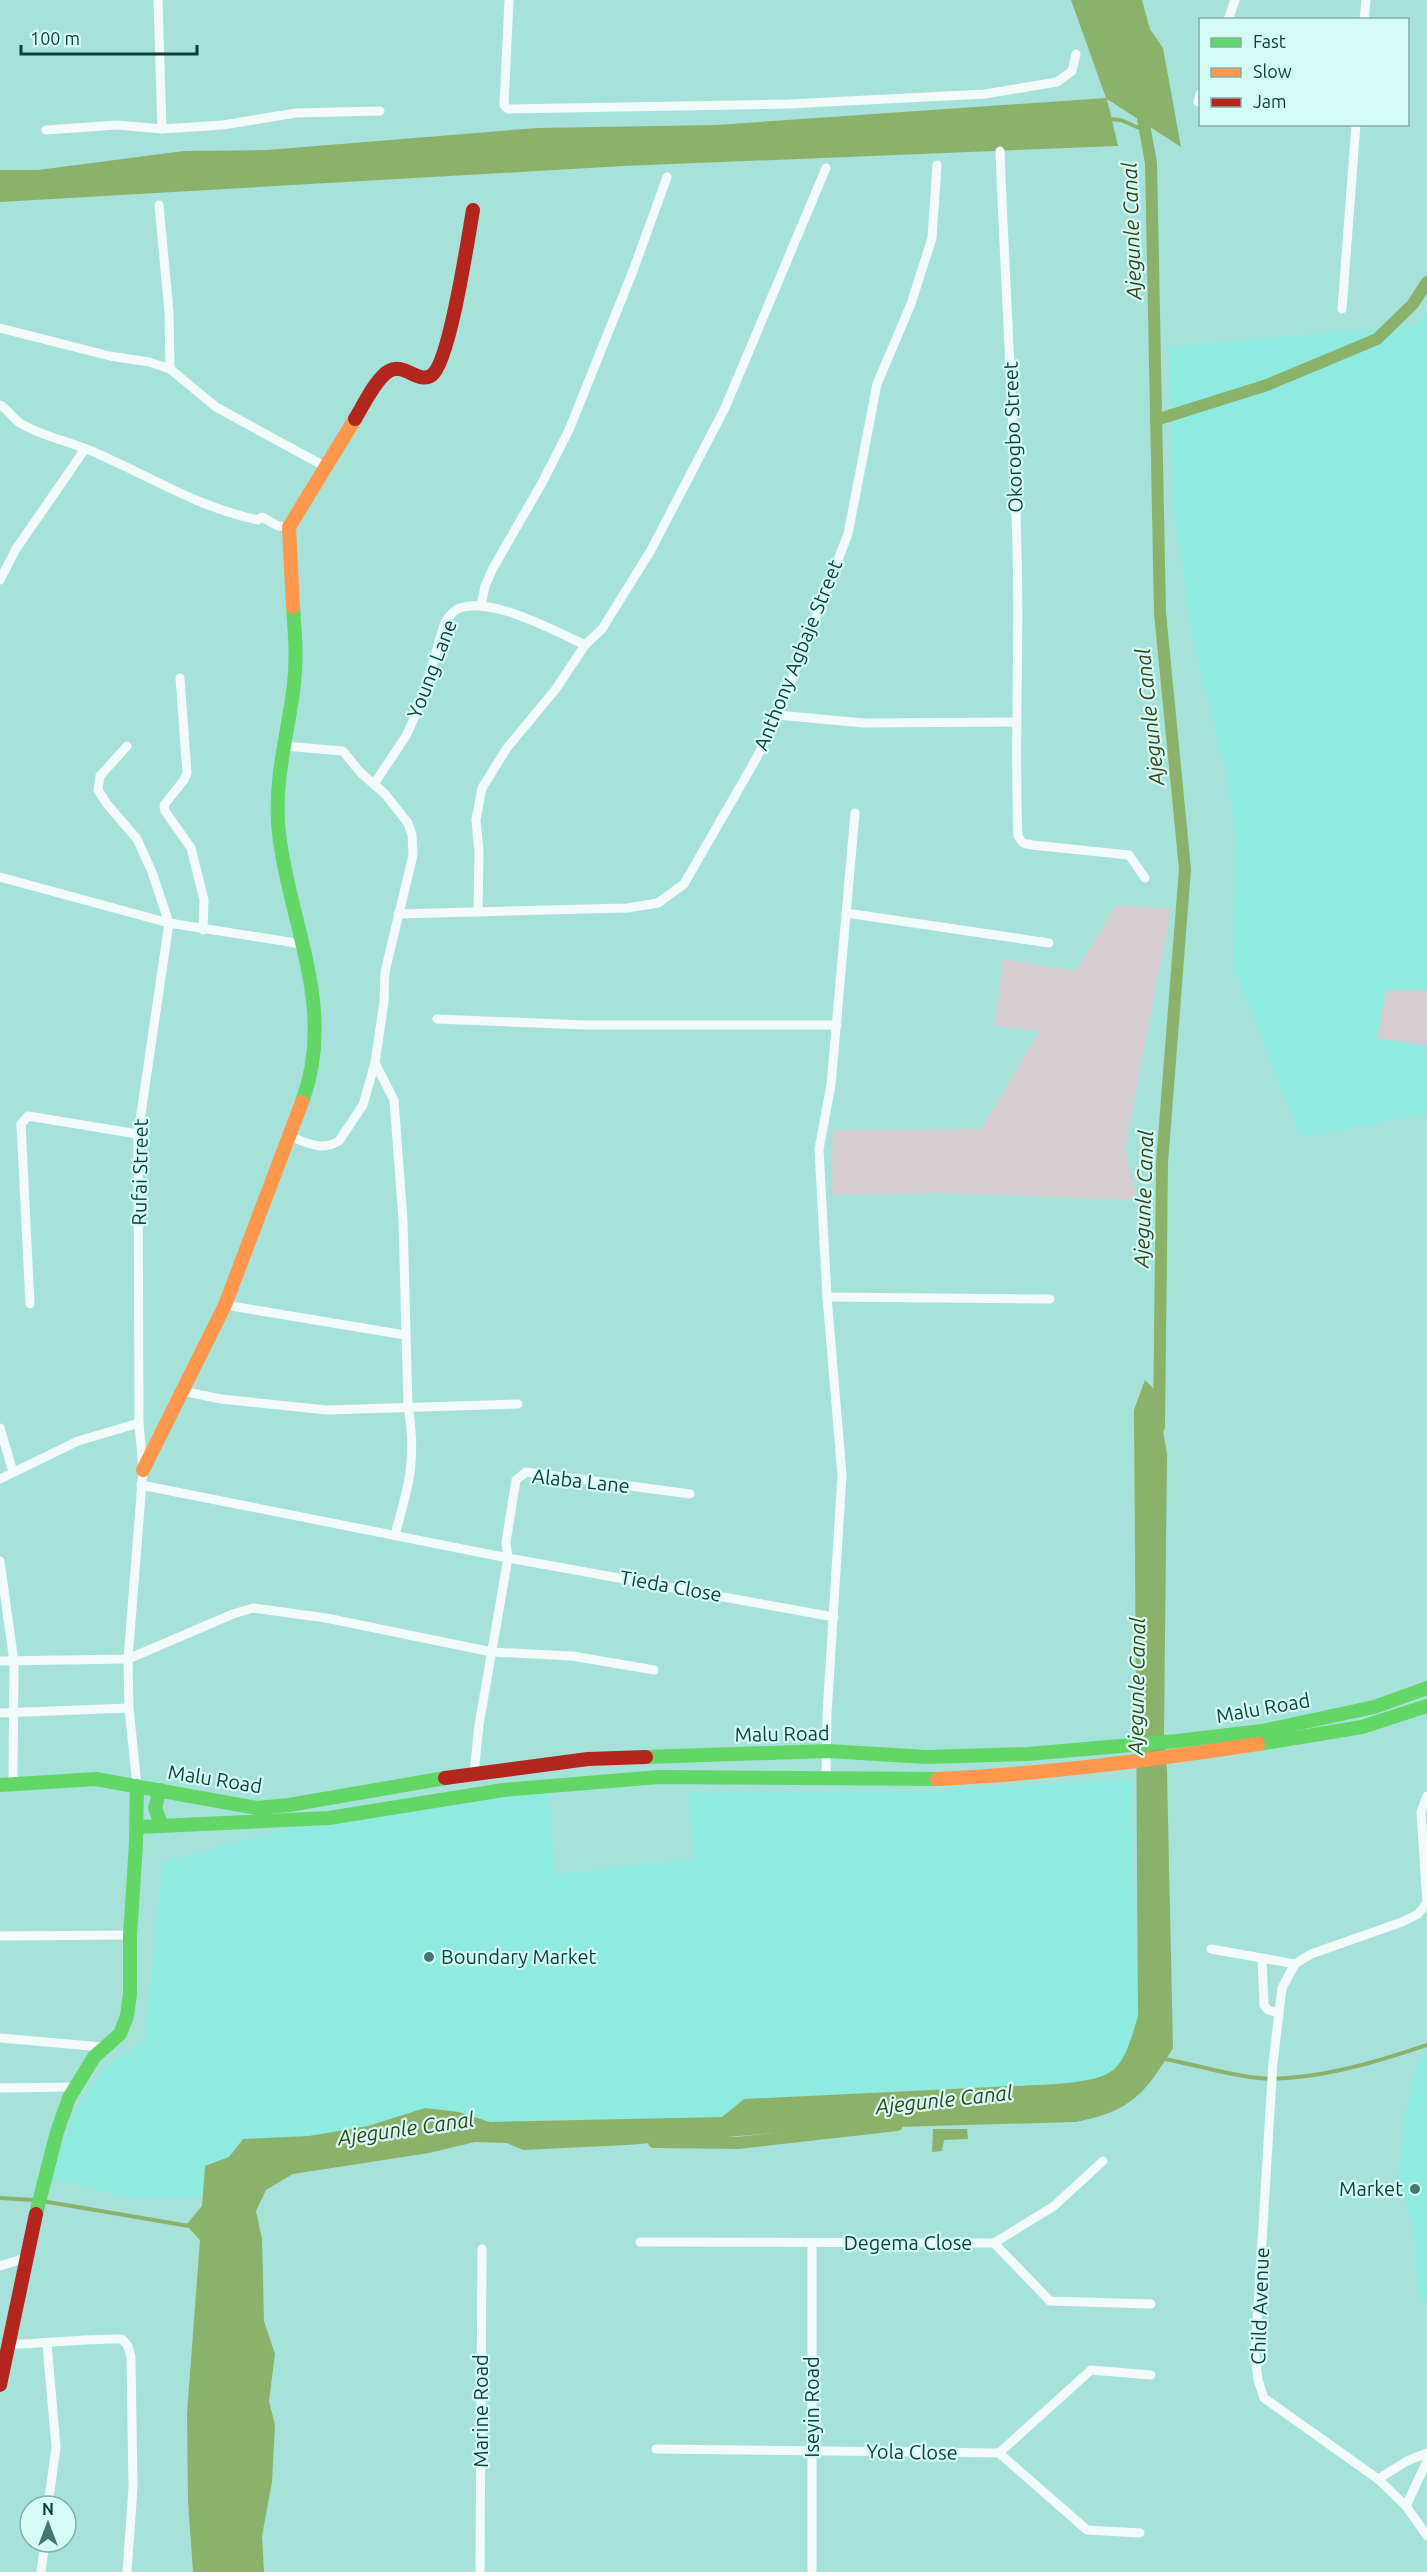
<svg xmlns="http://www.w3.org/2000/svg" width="1427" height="2572" viewBox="0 0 1427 2572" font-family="Ubuntu,sans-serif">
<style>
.built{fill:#8debdf}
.green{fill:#d5ccd0}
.water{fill:#8bb26b}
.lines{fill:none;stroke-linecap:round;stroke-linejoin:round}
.stream{stroke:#8bb26b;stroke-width:4}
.canal{stroke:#8bb26b;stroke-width:12}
.street{stroke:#f2fbf9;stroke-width:9}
.fast{stroke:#63d668;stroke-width:14}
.slow{stroke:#ff974d;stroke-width:14}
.jam{stroke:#b3261e;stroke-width:14}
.poi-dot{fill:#437771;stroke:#d3fbf4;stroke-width:2}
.labels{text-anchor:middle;stroke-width:4.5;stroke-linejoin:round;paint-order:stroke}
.street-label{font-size:20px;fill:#0d3e39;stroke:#d3fbf4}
.poi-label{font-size:20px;fill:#0d3e39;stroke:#d3fbf4;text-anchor:start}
.water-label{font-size:21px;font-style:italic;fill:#36431b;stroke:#d3fbf4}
</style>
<rect width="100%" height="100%" fill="#a6e2da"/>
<!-- built -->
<g class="built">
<polygon points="1427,314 1427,1113 1301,1138 1234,967 1235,828 1227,777 1193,641 1174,510 1169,347 1416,325"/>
<polygon points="1131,1779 1138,2016 1129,2047 1119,2066 1098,2080 1057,2084 744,2099 722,2117 490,2122 459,2112 309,2136 243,2139 229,2157 205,2167 202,2197 125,2197 51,2178 75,2112 93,2084 113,2061 145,2041 163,1862 315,1821 549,1791 555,1874 694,1860 688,1793 927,1791"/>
<polygon points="1427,2054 1427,2299 1418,2298 1414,2230 1398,2176 1405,2115 1419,2058"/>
</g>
<!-- green -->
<g class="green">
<polygon points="1116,905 1171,909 1125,1147 1137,1200 939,1193 831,1195 833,1130 981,1129 1040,1031 995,1026 1003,959 1076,971"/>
<polygon points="1386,990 1427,990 1427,1046 1377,1038"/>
</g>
<!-- water -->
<g class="water">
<polygon points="1071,0 1142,0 1150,29 1163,48 1181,147 1107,99 1118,146 623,166 0,202 0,170 38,170 184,151 267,150 537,128 716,125 1106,98"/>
<path d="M1145,1380L1156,1391L1167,1454L1164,1733L1167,1772L1173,2048C1144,2095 1131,2111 1076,2122L825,2129L627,2145L523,2150L507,2143L475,2142L429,2153L293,2174L266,2190L256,2211L262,2239L264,2321L275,2354L269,2401L275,2425L272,2482L262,2536L264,2572H193L188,2501L187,2413L200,2240L186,2225L202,2206L205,2166L229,2157L243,2139L309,2136L368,2126L425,2108L459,2112L490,2122L722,2117L744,2099L1057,2084C1117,2078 1121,2074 1138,2016L1134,1410Z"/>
<polygon points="933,2129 967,2129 968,2139 944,2140 942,2151 932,2152"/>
</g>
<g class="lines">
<!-- stream -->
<g class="stream">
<polyline points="1109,119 1121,120 1146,131"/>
<path d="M1164,2059C1193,2064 1221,2073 1250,2077C1302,2085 1378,2062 1427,2045"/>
<polyline points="0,2198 35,2200"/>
<polyline points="42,2201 189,2226"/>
</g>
<!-- canal -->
<g class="canal">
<polyline points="1141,107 1151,163 1160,613 1185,869 1162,1163 1159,1427"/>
<polyline points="1156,420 1267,385 1377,339 1413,304 1427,282"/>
<polyline points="654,2142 738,2143 897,2125"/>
</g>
<!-- street -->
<g class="street">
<polyline points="158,0 162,129"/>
<polyline points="509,0 504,105 508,109 789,104 985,94 1057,82 1072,71 1076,54"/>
<polyline points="1228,20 1235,0"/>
<polyline points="1364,20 1366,0"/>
<polyline points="1198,102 1200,94"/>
<polyline points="46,130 117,125 162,129 223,125 296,113 380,111"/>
<path d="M1000,151C1005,284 1014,417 1017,550C1020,645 1014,741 1018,836L1023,843L1032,845L1129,855L1145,878"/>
<polyline points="159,205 169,312 170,369 216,407 324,466"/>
<polyline points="1342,309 1356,124"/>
<polyline points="0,328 110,356 149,362 170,369"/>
<path d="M0,405C9,410 12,418 20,423C39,435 63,440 84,448C144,472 192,506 258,520L262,517L278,526L289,527"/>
<polyline points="0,580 16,549 85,449"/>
<polyline points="481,606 485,586 493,568 542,483 569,430 633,271 667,177"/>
<polyline points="180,678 187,773 184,780 164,805 165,811 191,848 204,900 203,930"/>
<polyline points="778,715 863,723 1016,722"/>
<polyline points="127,746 100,776 98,790 107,804 137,839 152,872 169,923 138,1134 139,1423 143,1470 128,1659 129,1708 137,1786"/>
<path d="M284,746L343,751L360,772L385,794L408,823L412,835L413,855L385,972L384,1002L375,1063L363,1105L339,1141C321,1152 306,1142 288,1136"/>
<path d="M374,784L406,736L421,703L444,625C447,619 450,614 456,610C486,593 557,632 585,645"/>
<polyline points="0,877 169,923 302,944"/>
<polyline points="478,912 479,852 476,820 482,788 507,748 555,690 585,645 602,629 651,550 725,408 826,168"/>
<polyline points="846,913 1049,943"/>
<polyline points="398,914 627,908 658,903 684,884 756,759 778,715 848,534 877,384 911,304 932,238 937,165"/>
<polyline points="437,1019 585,1025 837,1025"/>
<path d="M375,1063L394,1100L403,1220L408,1407C417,1458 409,1486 395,1534"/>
<polyline points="827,1297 1050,1299"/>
<polyline points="30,1304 21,1124 28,1116 138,1134"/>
<polyline points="225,1305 405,1335"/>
<polyline points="182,1391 221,1399 327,1410 518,1404"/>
<polyline points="0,1428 13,1472"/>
<polyline points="0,1479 78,1441 139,1423"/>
<polyline points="141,1485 508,1558 834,1617"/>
<polyline points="0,1561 14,1662 13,1783"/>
<polyline points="0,1661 128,1659 233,1614 253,1608 326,1618 492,1652 572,1656 654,1670"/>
<polyline points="0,1713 129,1708"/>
<polyline points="474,1773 479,1725 508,1558 506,1542 516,1480 526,1472 690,1494"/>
<polyline points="826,1778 827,1714 842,1475 827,1297 819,1149 831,1085 855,813"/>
<polyline points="1427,1903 1418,1914 1402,1922 1311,1954 1295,1964 1282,1988 1273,2063 1255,2354 1258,2380 1264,2398 1378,2479 1406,2506 1427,2536"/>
<polyline points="1427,1903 1421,1812 1427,1796"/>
<polyline points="0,1936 130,1935"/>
<polyline points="1211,1949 1295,1964"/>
<polyline points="1262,1959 1264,2005 1268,2010 1279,2013"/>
<polyline points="0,2038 103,2047"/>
<polyline points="0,2088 73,2087"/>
<polyline points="640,2242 994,2243 1050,2301 1151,2304"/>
<polyline points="812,2243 812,2572"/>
<polyline points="994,2243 1054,2206 1103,2161"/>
<polyline points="0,2266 25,2258"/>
<path d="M10,2344C47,2344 85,2338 122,2339L128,2346L131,2357L133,2488L127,2572"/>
<polyline points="47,2344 56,2447 48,2506"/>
<polyline points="656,2449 999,2453 1087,2530 1140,2533"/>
<polyline points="999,2453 1091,2370 1151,2375"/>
<polyline points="1378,2479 1407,2461 1427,2453"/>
<polyline points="1406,2506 1427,2461"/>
<polyline points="41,2572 45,2542"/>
<polyline points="480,2572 482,2249"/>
</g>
<!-- fast -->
<g class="fast">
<path d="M293,607C295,633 297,658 294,684C288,736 273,780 279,834C290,926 337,1009 302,1102"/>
<polyline points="1258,1744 1362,1727 1427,1706"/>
<polyline points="646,1757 828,1751 926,1757 1028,1754 1177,1741 1262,1731 1374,1707 1427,1688"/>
<polyline points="0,1785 96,1779 257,1808 289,1805 445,1778"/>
<polyline points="160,1790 155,1808 162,1826"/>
<polyline points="139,1827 329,1818 503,1790 659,1777 937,1779"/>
<polyline points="36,2214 57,2132 69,2098 94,2057 120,2034 127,2016 130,1994 130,1936 136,1843 137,1786"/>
</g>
<!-- slow -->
<g class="slow">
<polyline points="293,607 289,527 355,419"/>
<polyline points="143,1470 225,1305 302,1102"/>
<path d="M937,1779C1045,1774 1151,1760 1258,1744"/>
</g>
<!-- jam -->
<g class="jam">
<path d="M355,419C363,406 376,378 389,371C404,362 419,385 432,375C450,361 468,238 473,210"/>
<polyline points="445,1778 588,1759 646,1757"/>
<polyline points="0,2385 36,2214"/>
</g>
</g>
<!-- markers -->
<g class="poi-dot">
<circle cx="429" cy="1957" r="6"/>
<circle cx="1415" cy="2189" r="6"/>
</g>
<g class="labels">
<!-- street labels -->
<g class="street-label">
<text transform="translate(1013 437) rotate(-92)" y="7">Okorogbo Street</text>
<text transform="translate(798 655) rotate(-68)" y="7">Anthony Agbaje Street</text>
<text transform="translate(432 669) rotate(-69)" y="7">Young Lane</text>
<text transform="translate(140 1172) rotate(-89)" y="7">Rufai Street</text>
<text transform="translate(581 1481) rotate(6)" y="7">Alaba Lane</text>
<text transform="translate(671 1586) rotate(10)" y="7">Tieda Close</text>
<text transform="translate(1263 1708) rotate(-10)" y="7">Malu Road</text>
<text transform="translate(782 1734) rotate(-1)" y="7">Malu Road</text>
<text transform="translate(215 1779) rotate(9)" y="7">Malu Road</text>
<text x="908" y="2250">Degema Close</text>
<text transform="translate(1260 2306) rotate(-88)" y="7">Child Avenue</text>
<text transform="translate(812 2407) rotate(-90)" y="7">Iseyin Road</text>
<text transform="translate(481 2411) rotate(-90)" y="7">Marine Road</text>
<text transform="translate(912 2452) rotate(1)" y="7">Yola Close</text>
</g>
<!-- poi labels -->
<g class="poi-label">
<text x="441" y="1964">Boundary Market</text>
<text x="1403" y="2196" text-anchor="end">Market</text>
</g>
<!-- water labels -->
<g class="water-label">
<text transform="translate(1132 231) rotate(-92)" y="7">Ajegunle Canal</text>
<text transform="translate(1150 717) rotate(-96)" y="7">Ajegunle Canal</text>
<text transform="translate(1144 1199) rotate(-88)" y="7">Ajegunle Canal</text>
<text transform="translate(1137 1686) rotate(-89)" y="7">Ajegunle Canal</text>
<text transform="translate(944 2100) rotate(-6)" y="7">Ajegunle Canal</text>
<text transform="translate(406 2129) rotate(-8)" y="7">Ajegunle Canal</text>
</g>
</g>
<!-- legend -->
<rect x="1199" y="18" width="210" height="108" fill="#d3fbf4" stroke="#84afa9" stroke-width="1.5"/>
<rect x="1211" y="38" width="30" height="9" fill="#63d668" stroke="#84afa9" stroke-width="1.5"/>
<text x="1253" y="48" font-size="18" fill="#0d3e39">Fast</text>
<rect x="1211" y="68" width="30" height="9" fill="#ff974d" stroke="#84afa9" stroke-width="1.5"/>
<text x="1253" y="78" font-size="18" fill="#0d3e39">Slow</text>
<rect x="1211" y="98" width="30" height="9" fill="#b3261e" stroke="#84afa9" stroke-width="1.5"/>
<text x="1253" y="108" font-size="18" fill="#0d3e39">Jam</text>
<!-- north arrow -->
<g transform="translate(48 2524)"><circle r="28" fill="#d3fbf4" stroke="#84afa9" stroke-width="1.5"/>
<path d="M0-4.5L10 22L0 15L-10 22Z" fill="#437771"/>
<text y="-9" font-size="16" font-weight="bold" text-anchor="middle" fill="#0d3e39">N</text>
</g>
<!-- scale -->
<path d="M21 45v9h176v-9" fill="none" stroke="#0d3e39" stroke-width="3"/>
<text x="30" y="45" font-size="18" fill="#0d3e39" stroke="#d3fbf4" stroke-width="4.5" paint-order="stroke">100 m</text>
</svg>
